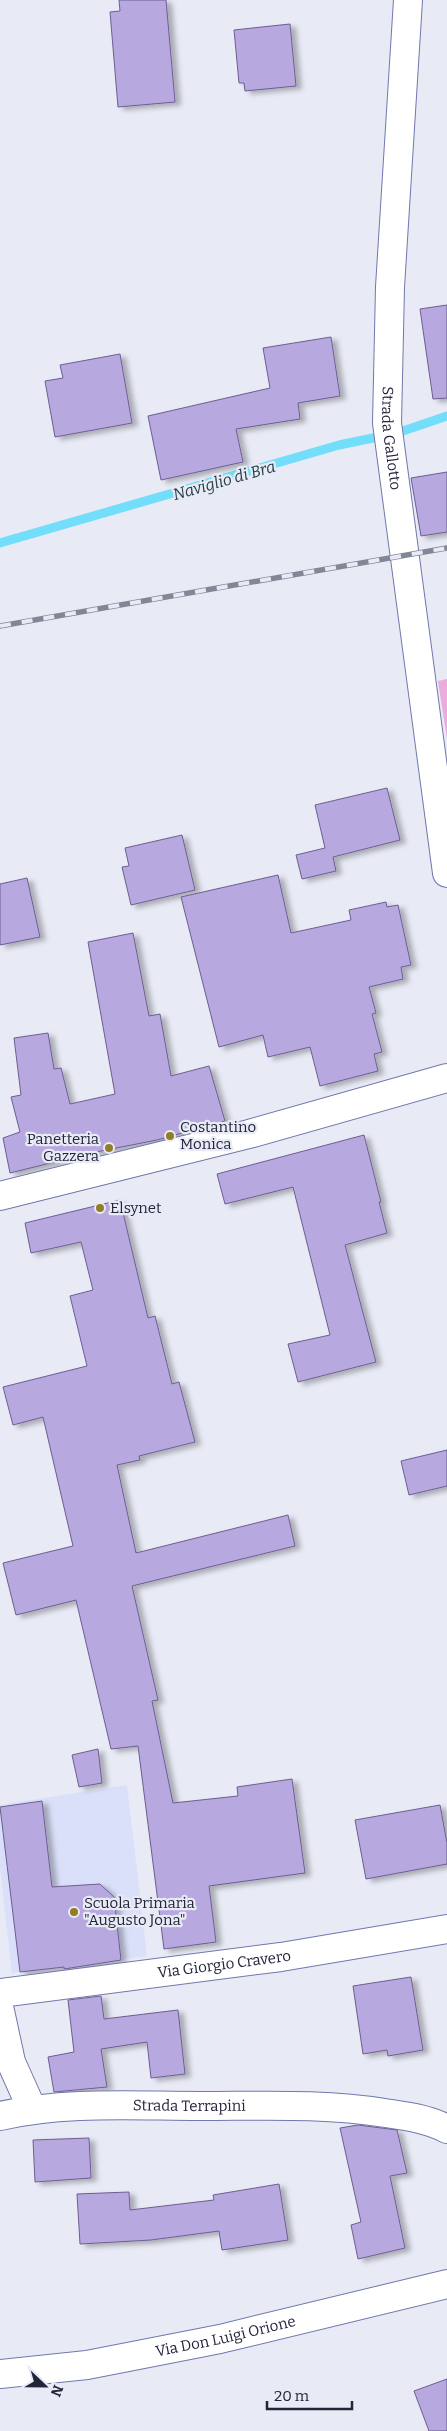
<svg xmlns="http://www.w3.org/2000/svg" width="447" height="2431" viewBox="0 0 447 2431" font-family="Bitter,serif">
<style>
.built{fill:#dbe0fa}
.green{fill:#edaadc}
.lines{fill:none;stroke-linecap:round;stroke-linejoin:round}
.stream{stroke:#72defa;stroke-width:9}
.building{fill:#b7a8df;stroke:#6d5e91;filter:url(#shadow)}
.minor-casing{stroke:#7078ac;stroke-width:30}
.primary-casing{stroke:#7078ac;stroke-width:30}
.minor{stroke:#fff;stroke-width:28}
.primary{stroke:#fff;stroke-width:28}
.rail-casing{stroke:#838696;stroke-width:5.5}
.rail{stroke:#e8eaf6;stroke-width:4;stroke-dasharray:11;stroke-linecap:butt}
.poi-dot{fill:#917e24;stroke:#e8eaf6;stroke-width:2}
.labels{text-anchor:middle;stroke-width:4.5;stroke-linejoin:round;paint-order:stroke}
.street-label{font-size:15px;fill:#22253a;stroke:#e8eaf6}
.poi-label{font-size:15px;fill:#22253a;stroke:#e8eaf6;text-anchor:start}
.water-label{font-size:16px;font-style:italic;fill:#274047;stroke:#e8eaf6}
</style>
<defs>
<filter id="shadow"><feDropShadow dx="5.5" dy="3" stdDeviation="2.5" flood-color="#0004"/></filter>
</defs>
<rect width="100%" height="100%" fill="#e8eaf6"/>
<!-- built -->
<polygon class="built" points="127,1785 147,1956 12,1973 0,1868 0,1805"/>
<!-- green -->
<polygon class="green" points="447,679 447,739 438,681"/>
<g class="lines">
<!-- stream -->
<polyline class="stream" points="0,543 339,445 397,433 447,416"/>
</g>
<!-- building -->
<g class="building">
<polygon points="119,0 166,0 175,102 118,107 110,12 120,11"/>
<polygon points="290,24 296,86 245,91 244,83 239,83 234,30"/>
<polygon points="447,305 447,398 433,399 420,309"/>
<polygon points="331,337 340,396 298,403 300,419 236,429 243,462 161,480 148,416 270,388 263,348"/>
<polygon points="120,354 132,423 55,437 45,381 63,378 60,365"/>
<polygon points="447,472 447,532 421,536 411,478"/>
<polygon points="387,788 400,840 333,857 336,871 302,879 296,855 325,848 315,805"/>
<polygon points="182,835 195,890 131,905 122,867 129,866 125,848"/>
<polygon points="278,875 291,933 351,920 349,910 386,902 387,907 398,905 411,965 401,967 403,979 369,987 376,1013 372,1014 382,1052 374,1054 378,1071 320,1086 310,1047 268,1057 263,1035 219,1047 181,897"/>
<polygon points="27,878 40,937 0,945 0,884"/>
<polygon points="133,933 149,1016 160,1014 171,1076 209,1066 225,1121 157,1140 91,1153 10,1173 3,1138 20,1132 11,1097 21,1095 14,1038 48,1033 54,1069 61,1068 70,1104 115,1094 88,942"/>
<polygon points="364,1135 381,1202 379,1202 387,1233 345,1245 376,1362 298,1382 288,1344 330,1335 293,1187 225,1204 217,1174"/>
<polygon points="120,1200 148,1318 155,1316 172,1384 179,1382 195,1442 139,1456 140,1460 117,1465 136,1553 288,1515 295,1546 132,1586 158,1700 152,1701 173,1803 238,1796 237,1787 292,1779 305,1873 209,1886 216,1942 164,1949 138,1746 111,1749 76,1600 16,1615 3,1563 73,1546 43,1417 13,1425 3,1387 87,1366 70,1296 93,1290 81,1242 31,1253 25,1223"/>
<polygon points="447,1450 447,1486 409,1495 401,1461"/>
<polygon points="98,1749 102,1783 79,1787 72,1755"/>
<polygon points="42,1801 52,1887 100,1884 114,1897 121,1960 64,1969 64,1967 20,1972 0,1807"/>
<polygon points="440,1805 447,1843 447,1864 366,1879 355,1820"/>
<polygon points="411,1977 423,2050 388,2056 387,2050 363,2054 353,1986"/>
<polygon points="101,1996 104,2019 178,2010 185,2074 151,2078 147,2042 101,2049 107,2087 54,2092 48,2057 74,2052 68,2000"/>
<polygon points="358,2125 397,2130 407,2173 390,2176 405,2248 358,2259 351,2225 361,2222 340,2128"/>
<polygon points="89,2138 91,2178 35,2182 33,2140"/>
<polygon points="279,2184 288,2240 222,2250 219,2231 151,2240 80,2244 77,2194 129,2192 130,2210 214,2200 213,2195"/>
<polygon points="447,2379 447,2431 429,2431 414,2391"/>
</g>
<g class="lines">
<!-- minor casing -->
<g class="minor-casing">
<g id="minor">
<path id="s1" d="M408,0L390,287L387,423L447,873"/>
<polyline points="0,1196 249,1134 447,1078"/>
<path id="s2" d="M0,1993L281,1957L447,1929"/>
<polyline points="0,2011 11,2062 32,2109"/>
<path id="s3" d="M0,2116C65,2101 134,2106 200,2106C262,2106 324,2103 385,2113C407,2116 428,2119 447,2129"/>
</g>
</g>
<!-- primary casing -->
<g class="primary-casing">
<g id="primary">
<path id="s4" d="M0,2374L87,2365L220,2339L447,2284"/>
</g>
</g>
<!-- minor -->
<use href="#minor" class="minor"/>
<!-- primary -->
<use href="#primary" class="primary"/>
<!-- rail casing -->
<g class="rail-casing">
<polyline id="rail" points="0,626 447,548"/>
</g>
<!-- rail -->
<use href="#rail" class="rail"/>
</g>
<!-- markers -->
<g class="poi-dot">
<circle cx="170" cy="1136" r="5"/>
<circle cx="109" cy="1148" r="5"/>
<circle cx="100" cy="1208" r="5"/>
<circle cx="74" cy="1912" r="5"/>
</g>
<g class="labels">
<!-- street labels -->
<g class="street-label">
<text dy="5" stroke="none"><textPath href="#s1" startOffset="439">Strada Gallotto</textPath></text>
<text dy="5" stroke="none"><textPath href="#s2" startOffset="226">Via Giorgio Cravero</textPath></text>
<text dy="5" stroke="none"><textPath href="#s3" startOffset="190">Strada Terrapini</textPath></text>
<text dy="5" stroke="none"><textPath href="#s4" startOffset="229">Via Don Luigi Orione</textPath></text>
</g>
<!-- poi labels -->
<g class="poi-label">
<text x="180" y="1132">Costantino<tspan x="180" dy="17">Monica</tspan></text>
<text x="99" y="1144" text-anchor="end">Panetteria<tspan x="99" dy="17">Gazzera</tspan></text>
<text x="110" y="1213">Elsynet</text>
<text x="84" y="1908">Scuola Primaria<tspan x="84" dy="17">"Augusto Jona"</tspan></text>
</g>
<!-- water labels -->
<g class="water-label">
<text transform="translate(224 480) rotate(-16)" y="6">Naviglio di Bra</text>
</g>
</g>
<!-- north arrow -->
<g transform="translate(45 2386) rotate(112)" stroke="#e8eaf6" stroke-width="4" paint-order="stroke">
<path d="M0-4L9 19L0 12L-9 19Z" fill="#22253a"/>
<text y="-8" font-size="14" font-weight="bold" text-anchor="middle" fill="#22253a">N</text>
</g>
<!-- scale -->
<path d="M267 2401v8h85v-8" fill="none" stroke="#22253a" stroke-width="2.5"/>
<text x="274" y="2401" font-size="15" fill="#22253a" stroke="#e8eaf6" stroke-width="4" paint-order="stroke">20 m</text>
</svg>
